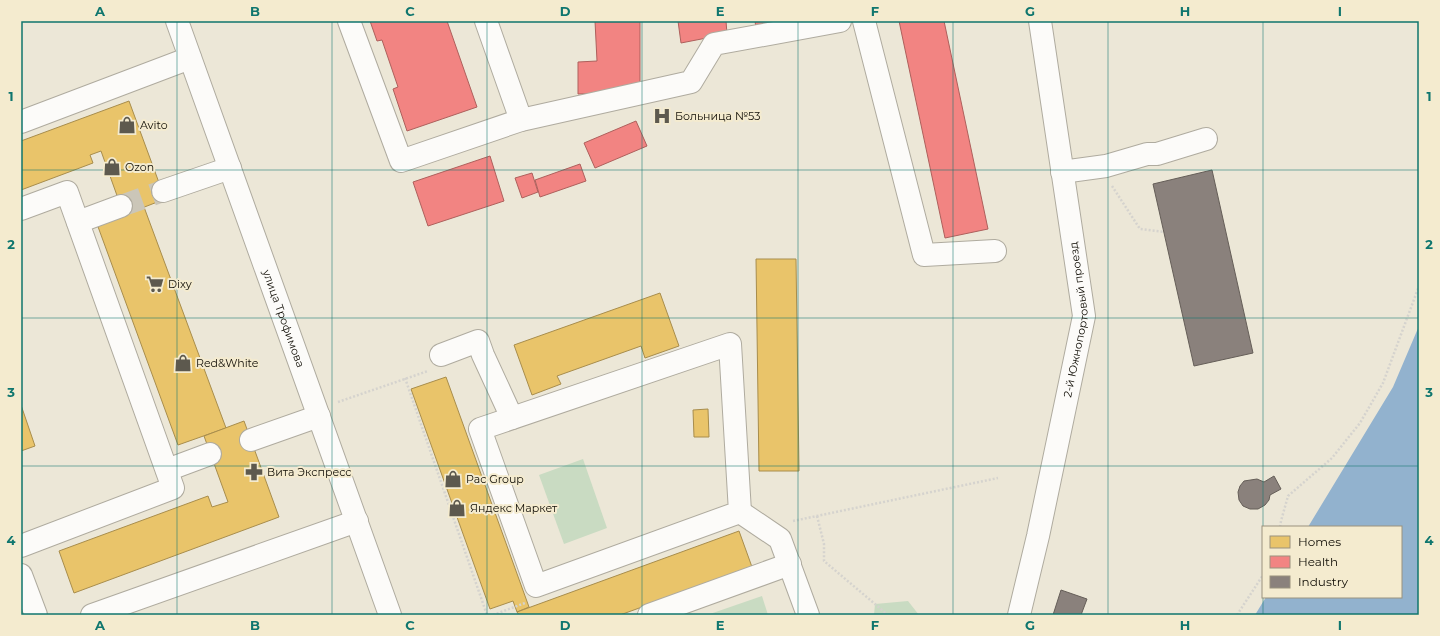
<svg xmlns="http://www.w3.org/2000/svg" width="1440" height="636" viewBox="0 0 1440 636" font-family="Montserrat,sans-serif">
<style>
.green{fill:#c9dbc2}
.water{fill:#92b2ce}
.homes{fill:#e9c46a;stroke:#a88d4c}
.health{fill:#f28482;stroke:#ae605c}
.industry{fill:#8a817c;stroke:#655e58}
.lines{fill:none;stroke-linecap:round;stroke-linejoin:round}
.minor-tunnel{stroke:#cbc6b8;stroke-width:22;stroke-dasharray:22 11;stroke-linecap:butt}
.minor-casing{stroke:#afab9f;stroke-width:24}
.major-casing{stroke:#afab9f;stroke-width:24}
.path{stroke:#d5d3ce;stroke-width:2.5;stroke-dasharray:2 2;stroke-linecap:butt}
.minor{stroke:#fcfbf9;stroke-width:22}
.major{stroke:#fcfbf9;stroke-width:22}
.grid{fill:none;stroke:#0f766e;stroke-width:1;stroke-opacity:0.55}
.labels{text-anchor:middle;stroke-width:4;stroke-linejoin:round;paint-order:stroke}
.poi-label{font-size:11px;fill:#100d05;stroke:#f4ebcf;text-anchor:start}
.street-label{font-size:11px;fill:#100d05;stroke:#f4ebcf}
.neatline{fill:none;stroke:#0f766e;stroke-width:1.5}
.grid-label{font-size:13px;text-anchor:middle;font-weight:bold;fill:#0f766e}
</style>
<rect width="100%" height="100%" fill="#ece7d7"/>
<!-- green -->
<g class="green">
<polygon points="583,459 607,528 564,544 539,475"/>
<polygon points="762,596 768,615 707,615"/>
<polygon points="908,601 919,615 874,615 875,604"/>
</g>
<!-- water -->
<polygon class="water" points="1419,326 1419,615 1255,615 1266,597 1401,597 1401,527 1308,527 1393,387"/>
<!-- homes -->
<g class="homes">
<polygon points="129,101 165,199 124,215 101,151 90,155 93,163 21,190 21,141"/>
<polygon points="144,207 226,428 178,445 97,224"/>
<polygon points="756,259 796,259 799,471 759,471"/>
<polygon points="660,293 679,346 645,358 641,346 557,376 561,384 532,395 514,345"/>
<polygon points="446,377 529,607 517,612 513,601 490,609 411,389"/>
<polygon points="21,405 35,446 21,451"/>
<polygon points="708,409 709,437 694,437 693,410"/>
<polygon points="244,421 279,517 74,593 59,551 208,496 212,507 228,502 204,436"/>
<polygon points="739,531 752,567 620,615 519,615 517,612"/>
</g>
<!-- health -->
<g class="health">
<polygon points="370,21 447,21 477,107 407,131 393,89 398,87 382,40 377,41"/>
<polygon points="595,21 640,21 640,92 578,94 578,62 597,61"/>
<polygon points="678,21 726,21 727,34 681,43"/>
<polygon points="755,21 789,21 756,28"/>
<polygon points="899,21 944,21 988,229 945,238"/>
<polygon points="636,121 647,146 595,168 584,143"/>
<polygon points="490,156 504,201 428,226 413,182"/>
<polygon points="580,164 586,181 540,197 535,180"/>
<polygon points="532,173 538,192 522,198 515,178"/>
</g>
<!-- industry -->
<g class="industry">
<polygon points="1212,170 1253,353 1194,366 1153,184"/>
<polygon points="1274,476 1281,489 1270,495 1269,500 1265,505 1258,509 1250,509 1243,506 1239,500 1238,492 1240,486 1244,481 1257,479 1264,482"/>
<polygon points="1061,590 1087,599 1081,615 1053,615"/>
</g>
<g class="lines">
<!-- minor-tunnel -->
<polyline class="minor-tunnel" points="121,206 163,191"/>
<!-- minor casing -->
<g class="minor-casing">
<g id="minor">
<polyline points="349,21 401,161 521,120 691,82 714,44 840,21"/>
<polyline points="486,21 521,120"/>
<polyline points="864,21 924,255 995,251"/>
<polyline points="21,122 190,58"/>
<polyline points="1062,172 1106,166 1147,154 1157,154 1206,139"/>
<polyline points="163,191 230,168"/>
<polyline points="21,209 67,192 173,488 21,546"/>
<polyline points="78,222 121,206"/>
<polygon points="730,344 740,512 536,586 480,429"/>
<polyline points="441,355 478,341 483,355 512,418"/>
<polyline points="251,440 319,416"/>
<polyline points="167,470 210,454"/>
<polyline points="740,512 780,539 808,615"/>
<polyline points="21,575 36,615"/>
<polyline points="92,615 357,521"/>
<polyline points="649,615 790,564"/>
<path id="s1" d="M1019,615L1038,536L1084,316L1040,21"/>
</g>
</g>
<!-- major casing -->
<g class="major-casing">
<g id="major">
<path id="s2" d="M177,21L390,615"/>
</g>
</g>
<!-- path -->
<g class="path">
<polyline points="1112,186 1140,229 1164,232"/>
<polyline points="405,378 487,615"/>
<polyline points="338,402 428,371"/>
<polyline points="817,516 824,544 824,561 888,615"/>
<polyline points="793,521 998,478"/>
<polyline points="1280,527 1281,521 1288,496 1332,458 1360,423 1383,383 1419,286"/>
<polyline points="493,615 525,603"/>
<polyline points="1237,615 1263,575"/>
</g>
<!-- minor -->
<use href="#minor" class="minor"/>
<!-- major -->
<use href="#major" class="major"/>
</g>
<!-- grid -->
<path class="grid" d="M177,21V615M332,21V615M487,21V615M642,21V615M798,21V615M953,21V615M1108,21V615M1263,21V615M21,170H1419M21,318H1419M21,466H1419"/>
<!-- icons -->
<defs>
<g id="hospital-bare" transform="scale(1.38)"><path d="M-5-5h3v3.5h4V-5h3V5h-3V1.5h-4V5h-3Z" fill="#5d594e" stroke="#f4ebcf" stroke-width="2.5" paint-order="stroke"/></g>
<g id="shop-bare" transform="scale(1.38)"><path d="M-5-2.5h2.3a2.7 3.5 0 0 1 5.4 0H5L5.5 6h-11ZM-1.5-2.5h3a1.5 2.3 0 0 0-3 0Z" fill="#5d594e" stroke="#f4ebcf" stroke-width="2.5" paint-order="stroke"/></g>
<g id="supermarket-bare" transform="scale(1.38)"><path d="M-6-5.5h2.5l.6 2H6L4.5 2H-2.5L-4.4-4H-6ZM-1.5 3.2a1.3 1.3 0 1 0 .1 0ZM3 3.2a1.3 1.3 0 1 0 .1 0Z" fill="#5d594e" stroke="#f4ebcf" stroke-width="2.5" paint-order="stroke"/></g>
<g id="pharmacy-bare" transform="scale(1.38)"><path d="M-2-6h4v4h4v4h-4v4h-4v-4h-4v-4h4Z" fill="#5d594e" stroke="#f4ebcf" stroke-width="2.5" paint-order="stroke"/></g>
</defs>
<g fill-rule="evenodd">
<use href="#hospital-bare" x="662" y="116"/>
<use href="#shop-bare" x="127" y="125"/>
<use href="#shop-bare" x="112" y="167"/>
<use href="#supermarket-bare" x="155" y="284"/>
<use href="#shop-bare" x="183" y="363"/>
<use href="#pharmacy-bare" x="254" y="472"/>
<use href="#shop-bare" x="453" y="479"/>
<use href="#shop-bare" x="457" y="508"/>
</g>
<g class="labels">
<!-- poi labels -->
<g class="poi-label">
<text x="675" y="120">Больница №53</text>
<text x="140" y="129">Avito</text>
<text x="125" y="171">Ozon</text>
<text x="168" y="288">Dixy</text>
<text x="196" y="367">Red&amp;White</text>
<text x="267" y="476">Вита Экспресс</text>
<text x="466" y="483">Pac Group</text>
<text x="470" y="512">Яндекс Маркет</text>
</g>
<!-- street labels -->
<g class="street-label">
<text dy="4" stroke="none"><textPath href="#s2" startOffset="316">улица Трофимова</textPath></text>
<text dy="4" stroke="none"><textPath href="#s1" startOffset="302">2-й Южнопортовый проезд</textPath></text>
</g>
</g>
<!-- border -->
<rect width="1440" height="636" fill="none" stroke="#f4ebcf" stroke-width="44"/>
<!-- legend -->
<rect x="1262" y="526" width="140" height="72" fill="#f4ebcf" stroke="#99927e"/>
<rect x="1270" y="536" width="20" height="12" fill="#e9c46a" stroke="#99927e"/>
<text x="1298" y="546" font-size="12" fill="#100d05">Homes</text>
<rect x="1270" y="556" width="20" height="12" fill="#f28482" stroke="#99927e"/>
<text x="1298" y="566" font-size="12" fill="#100d05">Health</text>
<rect x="1270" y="576" width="20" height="12" fill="#8a817c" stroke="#99927e"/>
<text x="1298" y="586" font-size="12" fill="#100d05">Industry</text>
<rect x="22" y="22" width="1396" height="592" class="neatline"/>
<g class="grid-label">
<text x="100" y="16">A</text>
<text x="255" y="16">B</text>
<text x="410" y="16">C</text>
<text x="565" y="16">D</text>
<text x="720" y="16">E</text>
<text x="875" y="16">F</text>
<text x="1030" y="16">G</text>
<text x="1185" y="16">H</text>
<text x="1340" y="16">I</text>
<text x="11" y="101">1</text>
<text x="1429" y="101">1</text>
<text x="11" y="249">2</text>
<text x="1429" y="249">2</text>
<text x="11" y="397">3</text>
<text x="1429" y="397">3</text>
<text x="11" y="545">4</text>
<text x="1429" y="545">4</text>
<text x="100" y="630">A</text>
<text x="255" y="630">B</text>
<text x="410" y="630">C</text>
<text x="565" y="630">D</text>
<text x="720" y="630">E</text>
<text x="875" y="630">F</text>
<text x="1030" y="630">G</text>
<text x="1185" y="630">H</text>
<text x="1340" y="630">I</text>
</g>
</svg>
